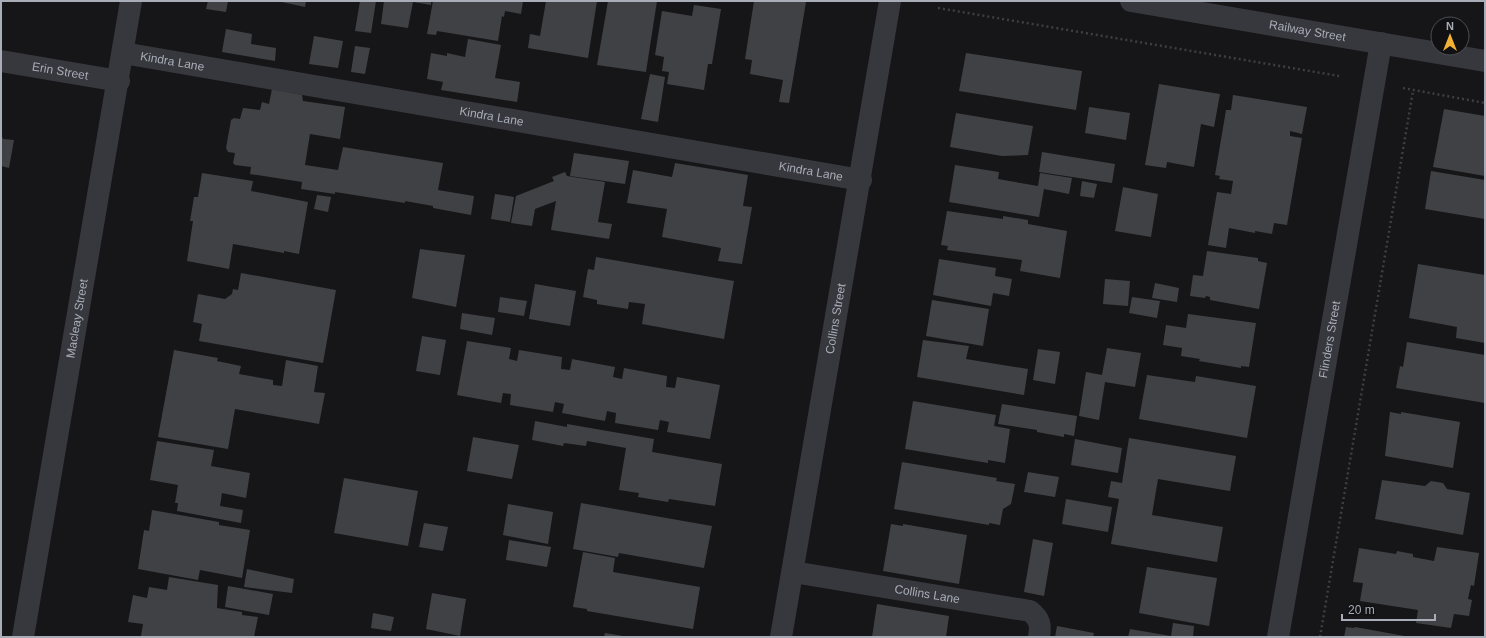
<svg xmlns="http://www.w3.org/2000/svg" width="1486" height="638" viewBox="0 0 1486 638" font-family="Arial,sans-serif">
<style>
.building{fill:#404145}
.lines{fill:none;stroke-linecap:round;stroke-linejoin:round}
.path{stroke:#3d3f44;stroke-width:2.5;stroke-dasharray:2 3;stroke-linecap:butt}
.minor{stroke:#37383d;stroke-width:22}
.labels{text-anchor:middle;stroke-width:4;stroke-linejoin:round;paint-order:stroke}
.street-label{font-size:12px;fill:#a8adb8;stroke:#111113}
</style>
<rect width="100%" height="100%" fill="#161618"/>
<!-- building -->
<g class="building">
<polygon points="208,1 228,1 226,12 206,9"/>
<polygon points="277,1 306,1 305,7"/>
<polygon points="360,1 376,1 371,33 355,31"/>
<polygon points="384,1 431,1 431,5 413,2 408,28 381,24"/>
<polygon points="433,1 523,1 521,14 505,11 504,17 502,16 498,41 437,31 436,35 427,34"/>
<polygon points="546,1 597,1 588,58 528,48 530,34 540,36"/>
<polygon points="608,1 657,1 646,72 597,65"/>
<polygon points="754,1 806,2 789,103 779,102 783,80 750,74 752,60 745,59"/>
<polygon points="694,5 721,9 712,64 708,64 704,90 667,84 669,72 662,71 664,57 655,55 662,11 692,16"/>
<polygon points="226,29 252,34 251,44 276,48 275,61 222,52"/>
<polygon points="314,36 343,41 338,68 309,64"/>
<polygon points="468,39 501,45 495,78 520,82 517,102 441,90 443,82 427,79 431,53 447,56 447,53 465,57"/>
<polygon points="355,46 370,48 365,74 351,72"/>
<polygon points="966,53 1082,71 1076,110 959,91"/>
<polygon points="650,74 665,77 658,122 641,119"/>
<polygon points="1159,84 1220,94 1214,127 1201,124 1194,167 1167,162 1166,168 1145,165"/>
<polygon points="272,89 302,95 303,101 345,107 340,139 310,134 305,165 338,170 343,147 443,163 438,190 474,196 471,215 433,208 433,206 405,201 405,203 335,192 335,194 301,189 302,182 250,174 251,167 235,165 233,163 235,153 228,152 226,148 231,120 234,118 240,119 243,108 260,110 262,102 269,104"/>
<polygon points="1233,95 1307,107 1302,134 1290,131 1290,136 1302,138 1287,225 1274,223 1272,234 1255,231 1255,233 1229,228 1226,248 1208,245 1217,192 1231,194 1233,181 1219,179 1220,176 1215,175 1226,110 1231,110"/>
<polygon points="1089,107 1130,113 1126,140 1085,133"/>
<polygon points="1444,109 1485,116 1485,176 1433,167"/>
<polygon points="956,113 1033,126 1028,155 1002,156 950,147"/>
<polygon points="1,134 3,139 14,140 9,168 1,166"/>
<polygon points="1042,152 1115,164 1112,183 1039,172"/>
<polygon points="574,153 629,161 625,184 570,176"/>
<polygon points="675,163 748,175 743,206 752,207 742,264 718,261 721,248 662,237 667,209 627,203 633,170 672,177"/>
<polygon points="955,165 999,172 998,179 1038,186 1040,173 1072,178 1069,194 1044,189 1039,217 949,202"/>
<polygon points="1431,171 1485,180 1485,219 1425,209"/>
<polygon points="565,172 567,176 605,182 598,222 612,224 609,239 551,230 556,201 535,209 532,226 511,223 516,196 554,181 552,177"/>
<polygon points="202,173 253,181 251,191 308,202 299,254 284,251 284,253 233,244 229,269 187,261 193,221 190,221 194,197 198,197"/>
<polygon points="1082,181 1097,184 1094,198 1080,196"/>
<polygon points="1123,187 1158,194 1151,237 1115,231"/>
<polygon points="495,194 514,197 510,222 491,219"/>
<polygon points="317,195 331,197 328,212 314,209"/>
<polygon points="947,211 1003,219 1003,216 1028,220 1028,224 1067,231 1060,278 1020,271 1022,260 947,250 948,246 941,245"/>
<polygon points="420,249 465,255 456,307 412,298"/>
<polygon points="1207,251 1258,258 1258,261 1267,263 1259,309 1210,300 1210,297 1206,296 1205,298 1190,296 1193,275 1203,276"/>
<polygon points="596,257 734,281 724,339 642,324 645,304 629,302 628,309 597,304 597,300 583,297 588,269 594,270"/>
<polygon points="939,259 996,268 995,276 1012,279 1009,296 993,293 991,306 933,295"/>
<polygon points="1418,264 1485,275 1485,343 1456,338 1457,327 1409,318"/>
<polygon points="241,273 336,290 323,363 199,341 202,324 193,322 198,294 225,299 232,294 233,289 238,290"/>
<polygon points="1105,279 1130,281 1128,306 1103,304"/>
<polygon points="1155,283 1179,288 1177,302 1152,298"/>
<polygon points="535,284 576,291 570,326 529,319"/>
<polygon points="500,297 527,301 524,316 498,312"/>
<polygon points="1132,297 1160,301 1157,318 1129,313"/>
<polygon points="932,300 989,309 983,346 926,336"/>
<polygon points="462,313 495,318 492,335 460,329"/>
<polygon points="1188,314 1256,323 1249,367 1241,366 1241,368 1199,361 1200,359 1181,356 1182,348 1163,345 1166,325 1186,328"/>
<polygon points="422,336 446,340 440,375 416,371"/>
<polygon points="923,340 969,346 966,359 1028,369 1024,395 917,377"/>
<polygon points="467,341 511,348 509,359 517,361 519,350 562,357 561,369 570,370 572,359 615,367 613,377 622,379 624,368 667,376 666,387 675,388 677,377 720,385 710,439 667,432 669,422 660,420 658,430 615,423 616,413 607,411 605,421 562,413 564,404 555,402 553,412 510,405 511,394 503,393 501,403 457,395"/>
<polygon points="1407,342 1485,355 1485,403 1396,388 1400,366 1403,367"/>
<polygon points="1107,348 1141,353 1135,387 1105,382 1099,420 1079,416 1086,372 1102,375"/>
<polygon points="1038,349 1060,352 1055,384 1033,380"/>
<polygon points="174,350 218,358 217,361 241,366 239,374 273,380 273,385 282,386 286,360 318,366 314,392 325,393 319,424 235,409 228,449 158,437"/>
<polygon points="1147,375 1195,382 1196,376 1256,386 1247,438 1139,419"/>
<polygon points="913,401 996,415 994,426 1010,429 1005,463 988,460 988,463 905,449"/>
<polygon points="1002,404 1077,416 1074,436 1064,434 1064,437 1037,432 1037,430 998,424"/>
<polygon points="1390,412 1401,414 1401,412 1460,422 1453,468 1385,456"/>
<polygon points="535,421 567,427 567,424 654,439 652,452 722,464 715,506 669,499 668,502 638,497 639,493 619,490 626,448 587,441 586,446 564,443 563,446 532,440"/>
<polygon points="473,437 519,445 512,479 467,471"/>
<polygon points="1129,438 1236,456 1230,491 1158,479 1152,515 1223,527 1217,562 1111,544 1119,499 1108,497 1111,481 1122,483"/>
<polygon points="1075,439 1122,448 1118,473 1071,465"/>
<polygon points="157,441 214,450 211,466 250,473 246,498 222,493 220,506 243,510 241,523 177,511 178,503 175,503 178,485 150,480"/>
<polygon points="902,462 997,478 996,481 1015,484 1011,504 1003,509 1000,525 989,523 989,525 894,509"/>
<polygon points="1028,472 1059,477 1055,497 1024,492"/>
<polygon points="344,478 418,491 408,546 334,533"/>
<polygon points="1382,480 1425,486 1431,481 1443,483 1447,489 1470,493 1463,535 1375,519"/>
<polygon points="1066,499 1112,507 1108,532 1062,524"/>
<polygon points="581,503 712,526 704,568 619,553 618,557 573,549"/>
<polygon points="508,504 553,512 548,544 503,535"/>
<polygon points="152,510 219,522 219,525 250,530 242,578 200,570 198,580 138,569 144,530 149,531"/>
<polygon points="424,523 448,527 443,551 419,547"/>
<polygon points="891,524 903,526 903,524 967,535 959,584 883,571"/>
<polygon points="1033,539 1053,543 1044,596 1024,592"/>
<polygon points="509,540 551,547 547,567 506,560"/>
<polygon points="1437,547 1479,553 1474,586 1471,585 1468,599 1472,600 1469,616 1454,614 1451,628 1416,623 1418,610 1360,601 1363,583 1353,582 1359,548 1396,554 1397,551 1413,554 1413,557 1434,561"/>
<polygon points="583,552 615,558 613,572 700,587 693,629 587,611 587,609 573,607"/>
<polygon points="1147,567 1217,578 1209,626 1139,613"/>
<polygon points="247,569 294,579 292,593 244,587"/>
<polygon points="169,577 218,585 217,608 242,612 242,615 258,617 254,637 141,636 143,624 128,622 133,595 147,598 149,587 167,590"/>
<polygon points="228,586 273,594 269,615 225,607"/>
<polygon points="432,593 466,599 460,636 426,629"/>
<polygon points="877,604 949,616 946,637 872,637"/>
<polygon points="373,613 394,617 391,631 371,628"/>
<polygon points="1173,623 1194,626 1193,637 1128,637 1130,629 1171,636"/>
<polygon points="1057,626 1094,633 1093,637 1055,637"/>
<polygon points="1346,627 1354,628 1355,627 1410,637 1344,637"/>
<polygon points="605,633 623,636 623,637 604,637"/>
</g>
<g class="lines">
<!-- path -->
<g class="path">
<polyline points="938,8 1339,76"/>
<polyline points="1403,88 1485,103"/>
<polyline points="1320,637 1413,91"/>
</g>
<!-- minor -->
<g class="minor">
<path id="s1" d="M1131,1L1485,61"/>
<path id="s2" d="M123,53L861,180"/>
<path id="s3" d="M1,61L119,81"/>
<path id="s4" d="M793,572L1030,611C1040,619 1041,625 1039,637"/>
<path id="s5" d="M23,637L131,1"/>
<path id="s6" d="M781,637L890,1"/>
<path id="s7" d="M1278,637L1381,43"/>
</g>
</g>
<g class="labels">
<!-- street labels -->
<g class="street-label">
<text dy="4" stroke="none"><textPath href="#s1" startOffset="179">Railway Street</textPath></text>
<text dy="4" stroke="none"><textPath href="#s2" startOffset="50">Kindra Lane</textPath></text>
<text dy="4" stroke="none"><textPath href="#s3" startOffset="60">Erin Street</textPath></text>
<text dy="4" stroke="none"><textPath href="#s2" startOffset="374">Kindra Lane</textPath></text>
<text dy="4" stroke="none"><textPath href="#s2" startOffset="698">Kindra Lane</textPath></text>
<text dy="4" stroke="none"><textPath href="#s5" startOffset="323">Macleay Street</textPath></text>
<text dy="4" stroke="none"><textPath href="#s6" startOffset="323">Collins Street</textPath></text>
<text dy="4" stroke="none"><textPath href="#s7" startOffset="302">Flinders Street</textPath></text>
<text dy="4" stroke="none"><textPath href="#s4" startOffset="136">Collins Lane</textPath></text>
</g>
</g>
<!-- border -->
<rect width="1486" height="638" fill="none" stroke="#a8adb8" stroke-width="4"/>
<!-- north arrow -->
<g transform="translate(1450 36)"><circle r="19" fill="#111113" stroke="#4d4f55"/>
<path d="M0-3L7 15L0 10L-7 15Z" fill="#f2b134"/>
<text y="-6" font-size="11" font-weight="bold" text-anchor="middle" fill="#a8adb8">N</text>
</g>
<!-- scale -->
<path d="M1342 614v6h93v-6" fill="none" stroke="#a8adb8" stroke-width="2"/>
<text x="1348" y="614" font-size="12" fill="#a8adb8" stroke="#111113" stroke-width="3" paint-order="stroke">20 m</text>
</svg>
